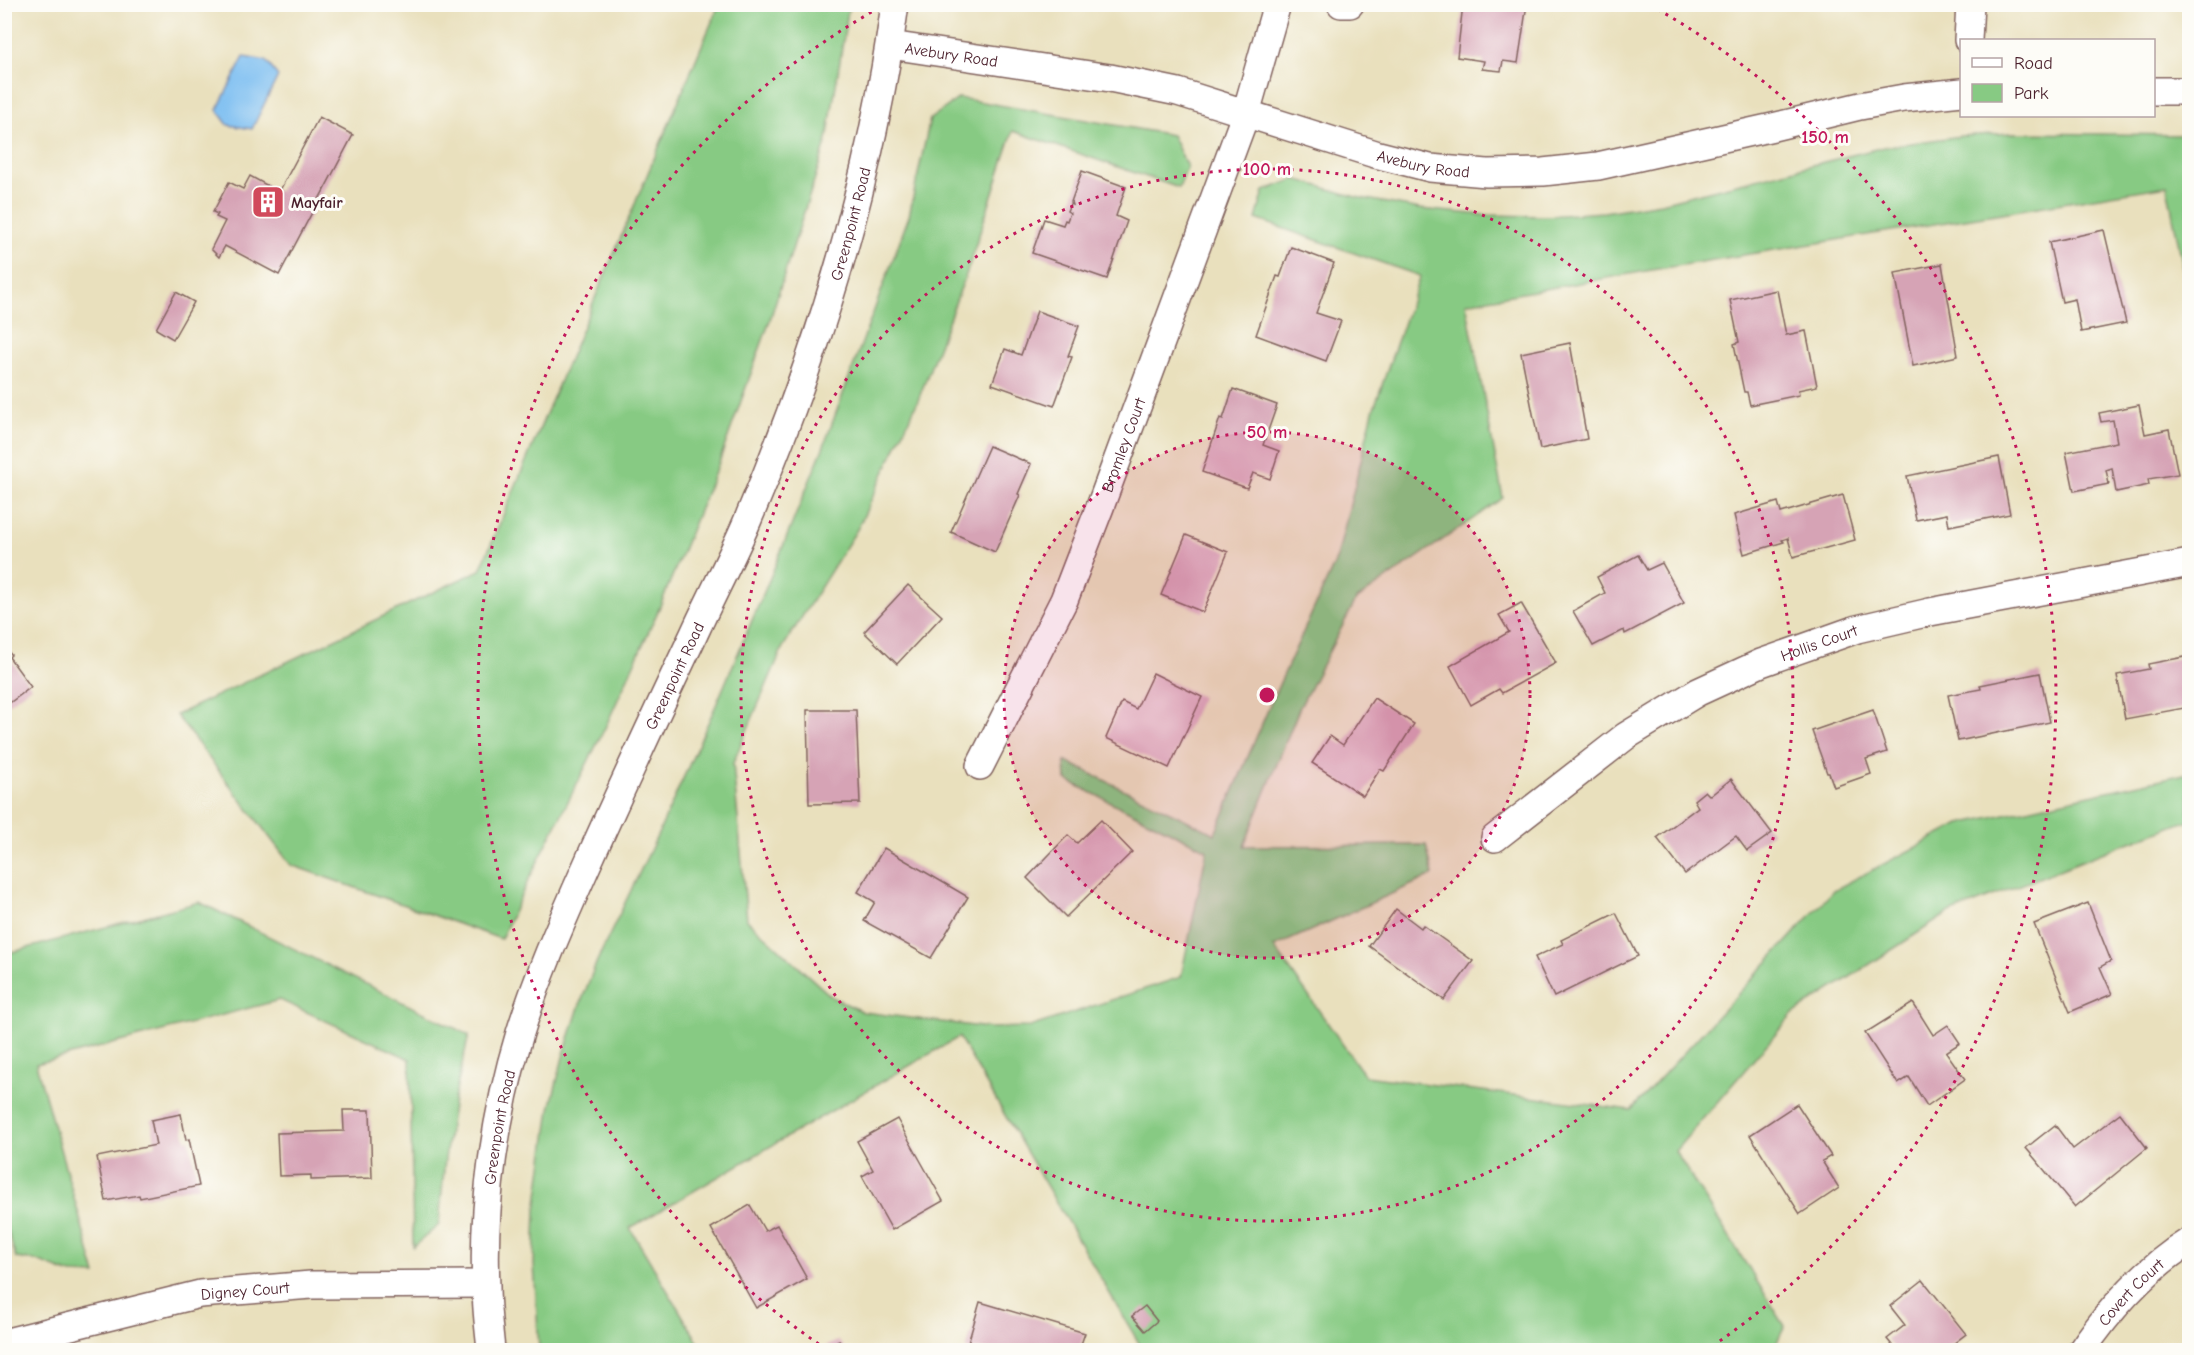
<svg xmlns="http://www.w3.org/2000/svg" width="2194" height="1355" viewBox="0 0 2194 1355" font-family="'Comic Neue',sans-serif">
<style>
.green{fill:#87ca83;stroke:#687457;stroke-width:1.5}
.water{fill:#7cbef1;stroke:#636e8e;stroke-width:1.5}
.building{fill:#d6a3b5}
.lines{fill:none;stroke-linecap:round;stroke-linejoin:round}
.street-casing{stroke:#82635e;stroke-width:30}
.street{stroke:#fff;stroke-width:27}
.ring{fill:none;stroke:#c2185b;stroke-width:3;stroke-dasharray:3 6}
.labels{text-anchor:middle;stroke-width:6;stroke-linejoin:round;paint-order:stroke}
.street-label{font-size:16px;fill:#4a1f2b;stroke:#fdfcf7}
.poi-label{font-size:16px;font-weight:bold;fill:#4a1f2b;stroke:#fdfcf7;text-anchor:start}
.centre{fill:#c2185b;stroke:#fdfcf7;stroke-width:3}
.ring-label{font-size:18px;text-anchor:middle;font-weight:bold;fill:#c2185b;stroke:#fdfcf7;stroke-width:6;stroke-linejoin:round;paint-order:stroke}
</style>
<rect width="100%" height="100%" fill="#fdfcf7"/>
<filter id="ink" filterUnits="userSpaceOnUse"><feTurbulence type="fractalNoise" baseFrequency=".0167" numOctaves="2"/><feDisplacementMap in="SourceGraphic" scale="12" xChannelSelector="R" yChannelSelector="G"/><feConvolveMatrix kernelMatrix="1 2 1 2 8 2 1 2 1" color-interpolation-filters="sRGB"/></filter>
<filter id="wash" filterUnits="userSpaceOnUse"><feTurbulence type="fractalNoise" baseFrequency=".008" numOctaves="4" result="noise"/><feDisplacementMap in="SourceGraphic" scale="24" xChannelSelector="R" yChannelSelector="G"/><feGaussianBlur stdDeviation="1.35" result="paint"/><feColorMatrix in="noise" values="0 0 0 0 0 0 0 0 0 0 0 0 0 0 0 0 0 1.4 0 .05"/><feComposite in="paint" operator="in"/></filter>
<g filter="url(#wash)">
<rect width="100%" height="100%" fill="#e9e0bd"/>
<!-- green -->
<g class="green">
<polygon points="719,5 849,5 827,140 768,326 718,465 658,611 605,728 526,885 501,939 291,865 176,715 480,570"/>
<polygon points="959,98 1172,135 1187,167 1179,188 1013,131 967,272 917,403 858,528 783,647 733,763 747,920 832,997 863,1012 989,1028 1030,1027 1181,977 1207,850 1066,780 1065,761 1215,834 1273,698 1337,558 1373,411 1420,276 1256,219 1264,191 1295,179 1356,197 1420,209 1483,215 1547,216 1604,212 1661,203 1884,147 1961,136 2013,133 2189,135 2189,297 2167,186 1652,270 1466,303 1503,498 1356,600 1299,709 1244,846 1426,845 1433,875 1274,947 1365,1076 1631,1110 1834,890 1960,824 2189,773 2189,820 2117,847 1947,914 1793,1014 1675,1151 1785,1326 1773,1350 1143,1350 959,1037 630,1228 703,1350 539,1350 534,1264 536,1210 550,1109 563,1057 579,1007 597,961 659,832 716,705 770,578 823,448 909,216 930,119"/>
<polygon points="199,902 469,1035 454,1099 445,1159 439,1225 413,1247 410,1059 280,1000 36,1064 96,1275 71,1274 37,1261 16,1258 4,1218 5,954"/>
</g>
<!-- water -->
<polygon class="water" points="244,57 266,61 278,76 252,129 228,125 217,110"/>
<g id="blocks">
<!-- building -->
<g class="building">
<polygon points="1463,4 1527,4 1518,63 1503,61 1501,71 1482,69 1484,61 1457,57"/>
<polygon points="319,117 353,135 279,275 225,246 219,257 211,249 225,221 216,217 218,214 213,212 229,182 243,189 250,176 279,192"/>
<polygon points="1082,171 1126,187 1116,216 1127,221 1107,279 1032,253 1044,219 1063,225 1065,220 1067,221 1070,213 1067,211 1070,204 1072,205 1071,202"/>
<polygon points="2104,230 2126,323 2081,332 2075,299 2062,302 2049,242"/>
<polygon points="1291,247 1334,263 1316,313 1341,321 1326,361 1256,335 1277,276 1280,277"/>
<polygon points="1942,264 1958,356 1913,366 1895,273"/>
<polygon points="1777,290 1786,335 1806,331 1817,386 1798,390 1799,395 1750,405 1747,392 1744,392 1734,344 1739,342 1730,300"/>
<polygon points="176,292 194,302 173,339 156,329"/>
<polygon points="1037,311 1079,326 1068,356 1072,357 1054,406 992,384 1005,349 1021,355"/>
<polygon points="1570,343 1587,439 1540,449 1521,353"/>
<polygon points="1233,389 1277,405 1263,445 1279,451 1270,479 1253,473 1247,488 1202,472 1220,418 1223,419"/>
<polygon points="2139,405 2145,434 2169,429 2178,474 2148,479 2149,485 2116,492 2112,468 2106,470 2109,484 2074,491 2066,452 2117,442 2113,420 2101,422 2099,413"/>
<polygon points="989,446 1031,464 1018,494 1020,495 995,552 951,532"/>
<polygon points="1999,457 2010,514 1949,526 1947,514 1916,520 1907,476"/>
<polygon points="1843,495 1855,540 1793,557 1788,538 1782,540 1784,542 1744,554 1734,515 1778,502 1781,513"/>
<polygon points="1186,535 1228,552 1203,612 1161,595"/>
<polygon points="1638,555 1647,570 1662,563 1684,603 1625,634 1624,630 1593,646 1573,611 1605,593 1597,577"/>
<polygon points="908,585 942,616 897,664 864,632"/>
<polygon points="1521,603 1556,663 1502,693 1499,689 1471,705 1450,666 1509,632 1499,615"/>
<polygon points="4,646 11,655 9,657 31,687 4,707"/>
<polygon points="2190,656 2190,707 2125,719 2117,675 2149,669 2148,664"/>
<polygon points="1153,673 1202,697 1169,768 1106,738 1122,702 1136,709"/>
<polygon points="2040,673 2050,722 1958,741 1948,695 1981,689 1980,685"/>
<polygon points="1374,698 1414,724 1384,771 1380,769 1363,796 1312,763 1330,736 1343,745"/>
<polygon points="807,710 856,710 860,803 809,804"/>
<polygon points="1873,710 1887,752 1866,759 1871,774 1834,787 1829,773 1827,773 1812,731"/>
<polygon points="1731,779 1772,833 1747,851 1736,836 1685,874 1657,838 1698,807 1694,800 1705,791 1710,796"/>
<polygon points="1101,820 1132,852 1066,917 1027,878 1068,835 1077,843"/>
<polygon points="884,848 968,897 931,958 864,921 875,902 858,892"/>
<polygon points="2088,903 2111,961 2100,967 2112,994 2070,1012 2034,924"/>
<polygon points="1396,909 1421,928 1423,925 1473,961 1444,1000 1369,946"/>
<polygon points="1616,913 1638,956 1554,997 1535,957 1563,944 1561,940"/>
<polygon points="1913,1003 1933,1035 1948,1025 1960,1043 1946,1052 1965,1079 1927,1106 1909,1077 1898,1084 1865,1033"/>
<polygon points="1797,1104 1831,1156 1822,1161 1839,1188 1800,1214 1750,1135"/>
<polygon points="343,1110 370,1110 372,1178 311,1180 311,1175 279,1176 277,1133 344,1131"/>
<polygon points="2120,1113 2147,1148 2075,1207 2026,1148 2055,1125 2073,1149"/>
<polygon points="181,1114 186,1140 189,1139 199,1186 140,1198 139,1195 106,1201 97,1157 156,1145 151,1120"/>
<polygon points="897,1119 943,1201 892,1230 862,1176 873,1170 857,1141"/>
<polygon points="750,1205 765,1231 777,1225 807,1279 756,1308 711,1228"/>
<polygon points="1923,1280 1966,1334 1945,1350 1896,1350 1887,1339 1905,1325 1890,1306"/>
<polygon points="980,1302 1085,1333 1079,1350 966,1350"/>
<polygon points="1145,1306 1157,1321 1145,1331 1132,1316"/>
<polygon points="839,1340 845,1350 820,1350"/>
</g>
</g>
</g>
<g filter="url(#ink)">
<use href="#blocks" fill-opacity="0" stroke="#82635e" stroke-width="1.5"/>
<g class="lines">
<!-- street casing -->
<g class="street-casing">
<g id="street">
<polyline points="1341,4 1350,4"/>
<polyline points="1968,40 1970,4"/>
<path id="s1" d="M890,45L1110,78L1178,92L1375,154L1430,168L1487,173L1543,172L1598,166L1773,127L1860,106L1904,98L1962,92"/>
<polyline points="2154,91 2190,91"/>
<path id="s2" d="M980,766L1064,600L1100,507L1246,113L1277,4"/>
<path id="s3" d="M1495,838L1626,736L1698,692L1761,663L1857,629L1930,612L2190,563"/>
<path id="s4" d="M11,1341L200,1294L311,1285L485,1284"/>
<path id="s5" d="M491,1350C489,1329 486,1308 486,1286C482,1204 496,1111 520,1033C537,978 560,926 583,874C619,793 656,714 694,634C711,597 730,561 746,524C817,358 871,184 895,4"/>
<path id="s6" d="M2082,1350C2110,1309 2146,1268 2190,1241"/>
</g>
</g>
<!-- street -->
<use href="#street" class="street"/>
</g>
</g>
<!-- distance rings -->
<circle cx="1267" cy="695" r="263" fill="#c2185b" fill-opacity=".12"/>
<g class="ring">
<circle cx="1267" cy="695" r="263"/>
<circle cx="1267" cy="695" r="526"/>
<path d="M826 1349A789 789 0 0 1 884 5M1650 5A789 789 0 0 1 1708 1349"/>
</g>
<!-- icons -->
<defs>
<g id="building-square" transform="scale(1.725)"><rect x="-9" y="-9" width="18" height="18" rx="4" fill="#d1495b" stroke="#fdfcf7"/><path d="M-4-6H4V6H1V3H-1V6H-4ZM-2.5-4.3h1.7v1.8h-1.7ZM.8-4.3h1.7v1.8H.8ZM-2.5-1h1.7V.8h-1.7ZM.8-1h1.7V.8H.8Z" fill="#fff"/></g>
</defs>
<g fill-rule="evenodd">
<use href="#building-square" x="268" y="202"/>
</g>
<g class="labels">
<!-- street labels -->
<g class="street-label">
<text dy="6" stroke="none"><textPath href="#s1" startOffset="62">Avebury Road</textPath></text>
<text dy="6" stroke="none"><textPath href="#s1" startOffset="548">Avebury Road</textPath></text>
<text dy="6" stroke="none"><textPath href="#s5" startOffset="1196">Greenpoint Road</textPath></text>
<text dy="6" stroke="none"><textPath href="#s2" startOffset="352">Bromley Court</textPath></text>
<text dy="6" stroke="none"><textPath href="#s3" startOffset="381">Hollis Court</textPath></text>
<text dy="6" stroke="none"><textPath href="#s5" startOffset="710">Greenpoint Road</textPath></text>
<text dy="6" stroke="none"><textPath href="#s5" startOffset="224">Greenpoint Road</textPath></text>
<text dy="6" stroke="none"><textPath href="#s4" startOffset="240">Digney Court</textPath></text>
<text dy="6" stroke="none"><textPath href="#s6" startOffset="76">Covert Court</textPath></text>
</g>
<!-- poi labels -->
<g class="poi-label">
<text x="291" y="208">Mayfair</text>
</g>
</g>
<circle cx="1267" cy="695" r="9" class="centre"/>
<g class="ring-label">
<text x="1825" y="143">150 m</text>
<text x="1267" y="175">100 m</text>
<text x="1267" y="438">50 m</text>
</g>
<!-- margin -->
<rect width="2194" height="1355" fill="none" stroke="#fdfcf7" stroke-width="24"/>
<!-- legend -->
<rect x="1960" y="39" width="195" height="78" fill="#fdfcf7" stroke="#b5a4a5" stroke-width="1.5"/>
<rect x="1972" y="58" width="30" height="9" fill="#ffffff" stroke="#b5a4a5" stroke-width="1.5"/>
<text x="2014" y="69" font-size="18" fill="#4a1f2b">Road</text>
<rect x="1972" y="84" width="30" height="18" fill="#87ca83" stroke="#b5a4a5" stroke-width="1.5"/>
<text x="2014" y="99" font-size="18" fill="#4a1f2b">Park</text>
</svg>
